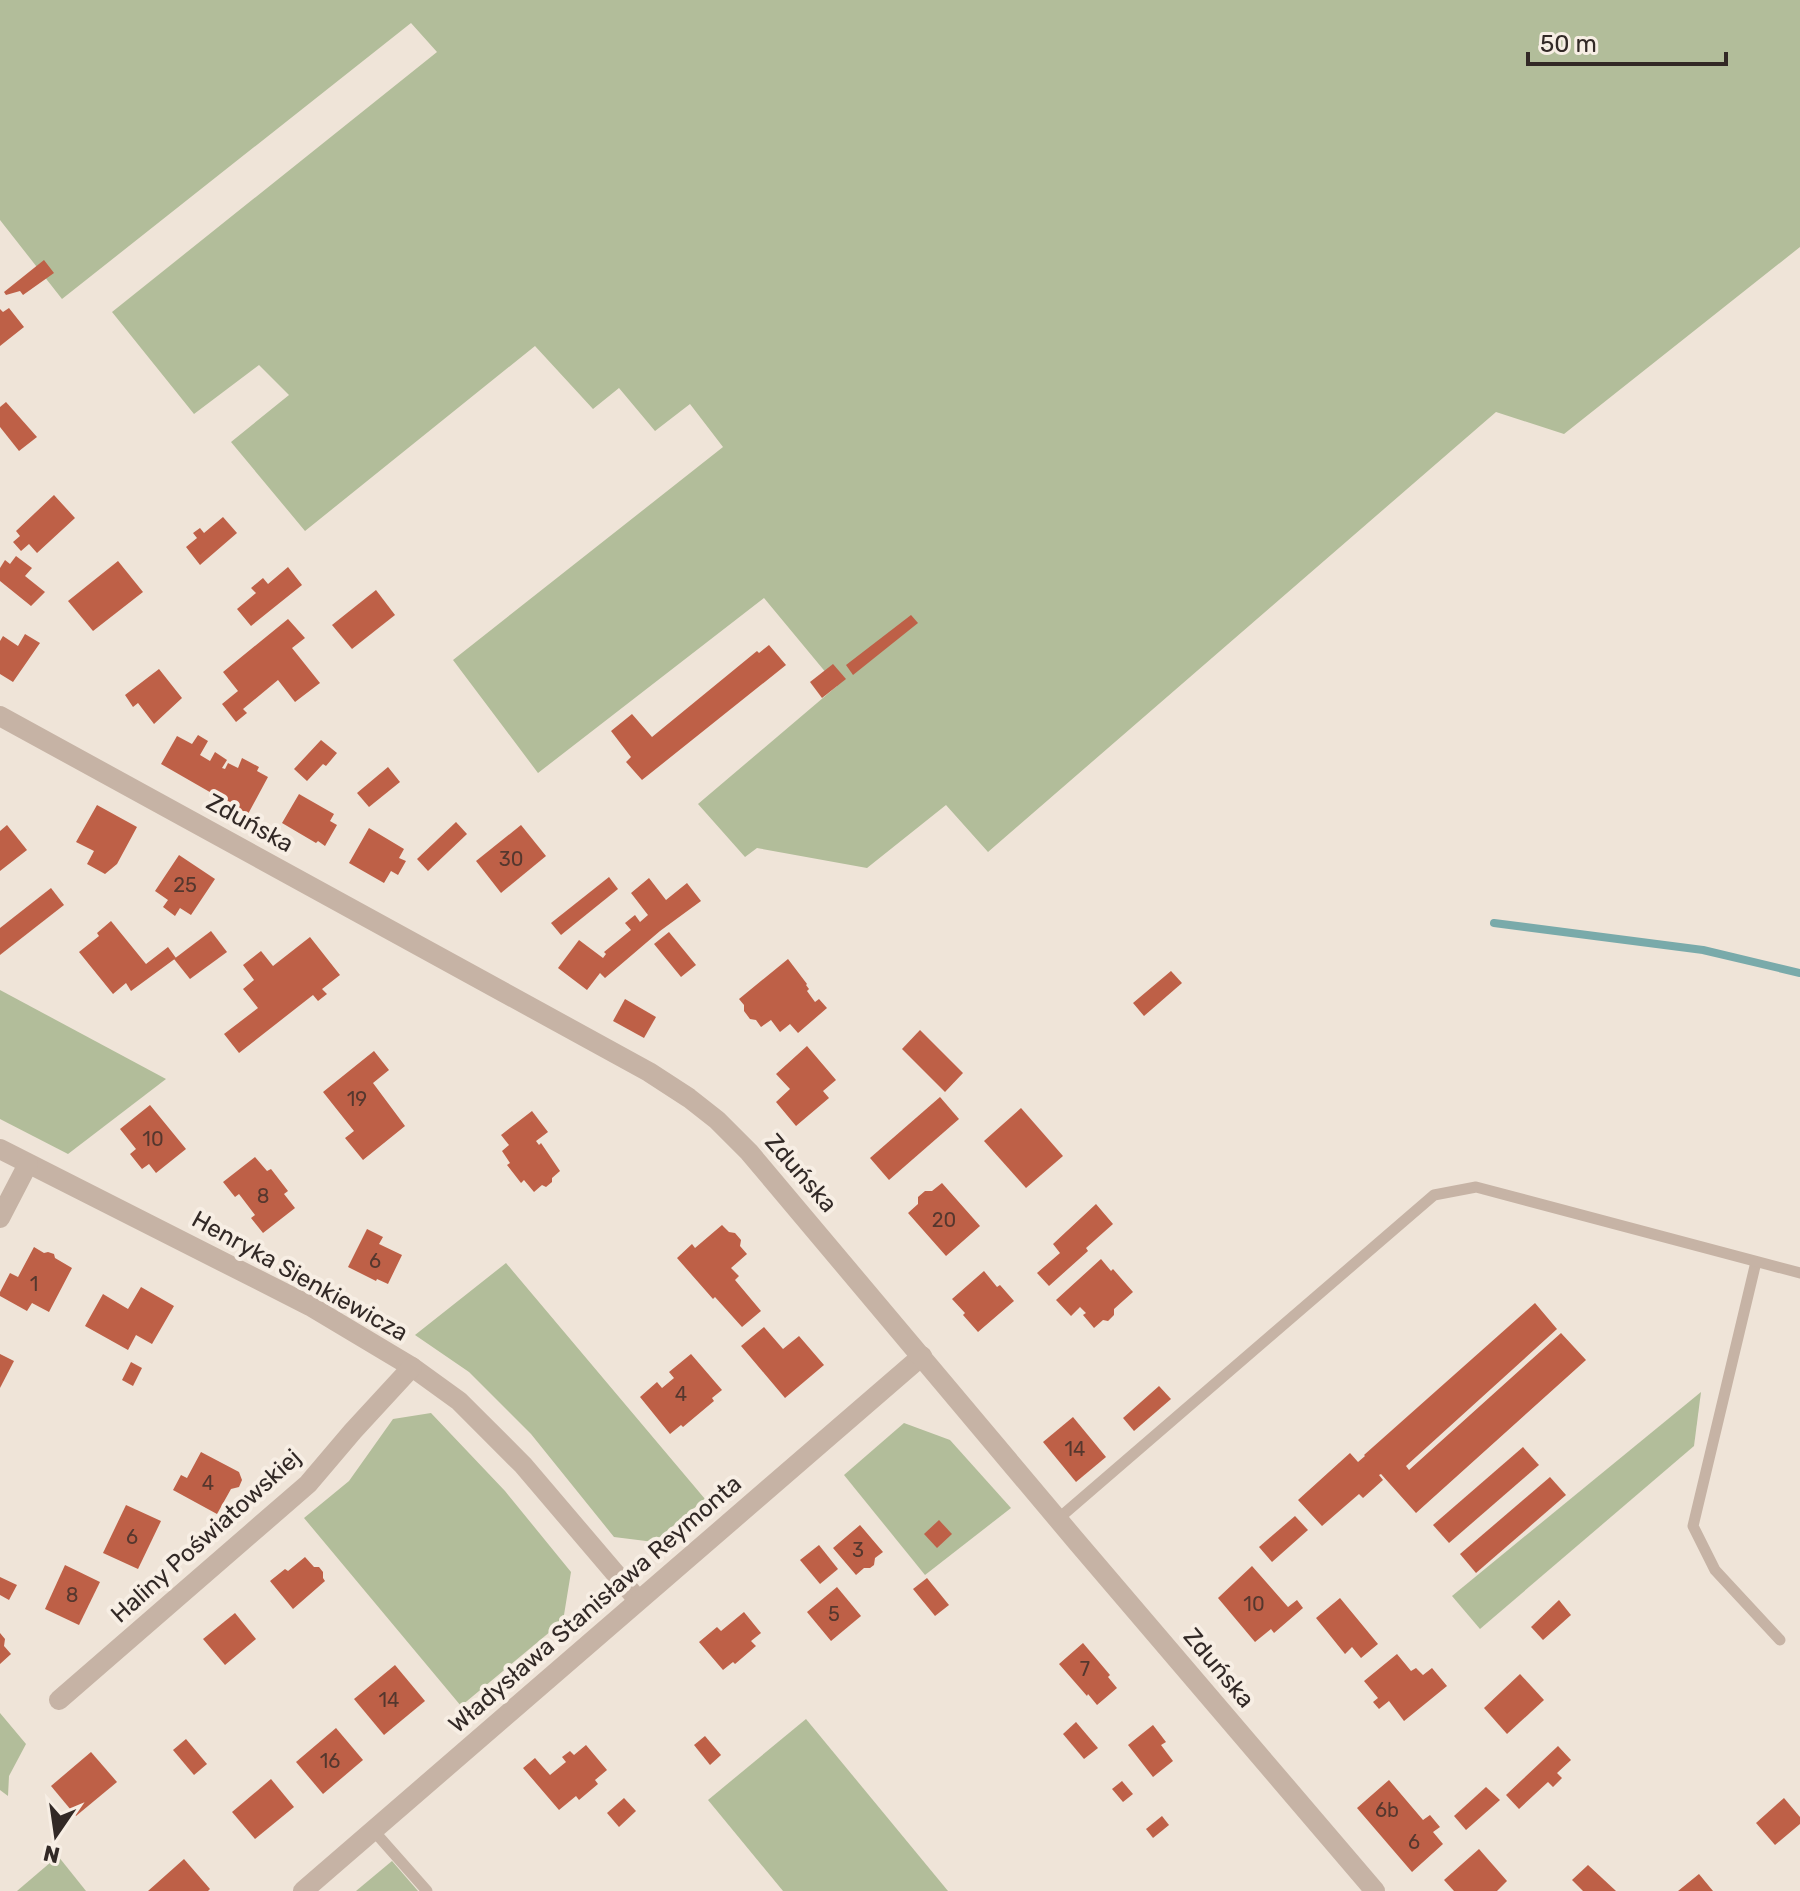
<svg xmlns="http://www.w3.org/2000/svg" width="1800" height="1891" viewBox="0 0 1800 1891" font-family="Rubik,sans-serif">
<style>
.green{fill:#b2bd9a}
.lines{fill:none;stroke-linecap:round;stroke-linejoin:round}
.stream{stroke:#79aaaa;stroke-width:8}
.building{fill:#be6047}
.service{stroke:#c6b3a5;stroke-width:11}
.minor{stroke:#c6b3a5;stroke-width:20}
.tertiary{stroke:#c6b3a5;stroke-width:20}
.labels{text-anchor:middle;stroke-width:8;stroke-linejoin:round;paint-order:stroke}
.number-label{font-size:20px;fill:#55372e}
.street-label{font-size:24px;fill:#322926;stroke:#f7eee4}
</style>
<rect width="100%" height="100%" fill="#efe4d8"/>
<!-- green -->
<g class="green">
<polygon points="0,0 1800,0 1800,247 1564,434 1496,412 988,852 946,805 867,868 757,848 745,857 698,804 837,686 764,598 538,773 453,660 723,447 690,404 655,431 619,388 593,409 535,346 305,531 231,442 289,395 259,365 194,414 112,312 437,52 411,23 62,299 0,220"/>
<polygon points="0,990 166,1079 68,1154 0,1119"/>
<polygon points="506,1263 705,1499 654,1542 614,1537 531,1434 469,1372 415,1335"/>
<polygon points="1701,1392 1694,1446 1480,1629 1452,1596"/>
<polygon points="431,1413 505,1491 571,1572 563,1621 461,1706 304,1518 349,1481 393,1419"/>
<polygon points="904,1423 950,1440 1011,1508 925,1575 844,1475"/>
<polygon points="0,1713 26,1744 9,1776 8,1796 0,1790"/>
<polygon points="806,1719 948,1891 783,1891 708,1800"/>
<polygon points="58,1856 86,1891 17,1891"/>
<polygon points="392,1861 418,1891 356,1891"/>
</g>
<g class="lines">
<!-- stream -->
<polyline class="stream" points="1494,923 1703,950 1800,973"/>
</g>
<!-- building -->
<g class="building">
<polygon points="44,260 54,273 23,295 20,291 6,295 4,292"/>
<polygon points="9,308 24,327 0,346 0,309 3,312"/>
<polygon points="6,402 37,437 19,451 0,427 0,407"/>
<polygon points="54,495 75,518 37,553 29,544 21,551 13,542 20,536 16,531"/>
<polygon points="223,517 237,533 200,565 186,547 197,538 193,533 200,528 204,533"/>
<polygon points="16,556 32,568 25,576 45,592 31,606 0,581 0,568 5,560 10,564"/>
<polygon points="118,561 143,592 93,631 68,601"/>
<polygon points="288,567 302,585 251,626 237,609 256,593 251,588 263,578 268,584"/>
<polygon points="376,590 395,615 352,649 332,625"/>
<polygon points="911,615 918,623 853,675 846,665"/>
<polygon points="288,619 305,638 292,648 320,683 295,702 278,680 243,709 247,713 236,722 222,704 238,691 223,672"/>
<polygon points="25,634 40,643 13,682 0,674 0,641 3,636 18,646"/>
<polygon points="769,645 786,665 642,780 626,762 631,757 611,731 632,714 652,737 757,651 759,653"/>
<polygon points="833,664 846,679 822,698 810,682"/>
<polygon points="159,669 182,698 154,724 138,703 133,707 125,695"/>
<polygon points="198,735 208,741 200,755 210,761 215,752 227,760 222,768 225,769 228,763 238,768 242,758 259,767 257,771 268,777 248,814 161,764 177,736 192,744"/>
<polygon points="321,740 337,753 326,766 323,764 307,781 294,769"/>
<polygon points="388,767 400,782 369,807 357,793"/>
<polygon points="299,794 334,814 330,821 337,825 325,846 318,841 316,843 282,823"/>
<polygon points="97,805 137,827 117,864 105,874 87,864 94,851 76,842"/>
<polygon points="456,822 467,834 428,871 417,859"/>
<polygon points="7,825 27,850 0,871 0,831"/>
<polygon points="521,825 546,856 501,893 476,861"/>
<polygon points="369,828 404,849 399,858 406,861 398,875 391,871 384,883 349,863"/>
<polygon points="179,855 215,879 191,915 180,908 175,916 163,907 168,900 155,891"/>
<polygon points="609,877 618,889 561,935 551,923"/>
<polygon points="649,878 666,900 687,883 701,901 660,931 605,978 600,973 587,990 558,968 579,940 603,958 606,954 604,952 631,930 625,923 635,915 640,922 648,915 631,893"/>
<polygon points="51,888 64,905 0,955 0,928"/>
<polygon points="111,921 146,964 168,947 176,958 131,991 126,983 113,994 79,952 99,936 97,933"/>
<polygon points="211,931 227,952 190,979 174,959"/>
<polygon points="669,932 696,965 681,977 654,944"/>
<polygon points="310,937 340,975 322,989 327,994 318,1001 313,995 239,1053 224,1034 258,1008 243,989 254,980 243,965 261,951 273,966"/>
<polygon points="788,959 807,984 806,985 809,989 807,991 815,1002 819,999 827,1008 798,1033 790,1024 780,1032 771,1020 761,1027 756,1020 750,1019 744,1011 744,1005 739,999"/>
<polygon points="1171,971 1182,983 1144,1016 1133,1003"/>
<polygon points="625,999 656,1017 644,1038 613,1021"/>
<polygon points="920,1030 963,1073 945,1092 902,1049"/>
<polygon points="807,1046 836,1080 823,1091 829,1098 796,1126 776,1102 790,1089 776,1074"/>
<polygon points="374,1051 389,1070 373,1083 405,1126 363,1160 345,1138 354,1131 323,1092"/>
<polygon points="940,1097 959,1119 889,1180 870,1158"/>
<polygon points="150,1105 186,1149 156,1173 149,1164 142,1169 130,1154 136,1149 120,1129"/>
<polygon points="1021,1108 1063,1156 1026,1188 984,1141"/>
<polygon points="532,1111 548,1132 536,1141 539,1145 541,1143 560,1171 552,1178 552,1182 546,1187 542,1185 534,1192 524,1180 521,1183 507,1165 510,1163 502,1151 509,1145 501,1135"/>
<polygon points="255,1157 267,1171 271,1169 288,1191 284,1194 295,1208 263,1233 251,1218 255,1215 239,1194 235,1197 223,1182"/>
<polygon points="942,1183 980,1226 946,1256 908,1213 918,1204 918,1197 925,1191 932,1191"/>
<polygon points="1096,1204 1113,1224 1086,1248 1088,1251 1049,1286 1037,1273 1060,1253 1053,1244"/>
<polygon points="722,1225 729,1232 735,1233 741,1240 740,1246 747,1254 731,1268 739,1276 735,1280 761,1311 742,1327 715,1297 713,1299 677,1258 692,1244 695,1248"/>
<polygon points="367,1229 383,1237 379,1244 402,1255 388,1284 377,1279 376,1281 348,1267"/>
<polygon points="34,1247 44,1253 48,1252 54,1254 55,1258 72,1268 49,1312 32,1303 27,1311 0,1296 0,1292 10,1273 18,1277"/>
<polygon points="1101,1259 1111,1271 1113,1269 1133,1292 1114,1309 1114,1315 1108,1321 1103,1320 1094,1328 1083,1315 1086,1313 1080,1307 1071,1316 1056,1300"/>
<polygon points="984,1271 997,1287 1000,1285 1014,1301 978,1332 963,1315 965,1313 952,1299"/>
<polygon points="141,1287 174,1306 152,1344 136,1335 128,1350 85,1326 103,1294 128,1309"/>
<polygon points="1535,1303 1557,1329 1406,1466 1409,1470 1561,1333 1586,1360 1416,1513 1381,1474 1379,1475 1383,1480 1363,1498 1359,1494 1322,1526 1298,1500 1350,1453 1358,1462 1365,1456 1364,1455"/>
<polygon points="764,1327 783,1349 799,1336 824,1365 785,1398 741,1346"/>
<polygon points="0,1354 14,1361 0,1388"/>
<polygon points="691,1354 722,1390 712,1398 714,1401 683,1427 681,1425 670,1434 640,1397 657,1382 662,1388 674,1378 669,1372"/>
<polygon points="131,1362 142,1368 133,1386 122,1380"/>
<polygon points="1159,1386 1171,1399 1134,1431 1123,1418"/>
<polygon points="1073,1417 1106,1457 1076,1482 1043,1442"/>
<polygon points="1523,1447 1539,1465 1449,1543 1433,1525"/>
<polygon points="201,1452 239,1472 242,1480 239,1487 231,1489 217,1514 173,1490 181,1475 187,1478"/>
<polygon points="1550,1477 1566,1495 1476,1573 1460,1554"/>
<polygon points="126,1505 161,1521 138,1569 103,1553"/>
<polygon points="1295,1516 1308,1530 1272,1562 1259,1547"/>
<polygon points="939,1520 952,1534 937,1548 924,1534"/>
<polygon points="860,1525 883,1552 875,1558 874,1565 870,1568 864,1568 856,1575 833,1548"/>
<polygon points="819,1545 838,1569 820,1584 800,1560"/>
<polygon points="305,1557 314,1567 319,1567 323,1572 323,1578 325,1581 293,1609 270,1581 285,1569 288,1571"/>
<polygon points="65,1565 100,1582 79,1625 45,1609"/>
<polygon points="1252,1566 1288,1607 1297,1600 1303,1608 1274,1633 1271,1629 1255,1642 1218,1598"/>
<polygon points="0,1577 17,1585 9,1600 0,1595"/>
<polygon points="927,1578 949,1605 935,1616 913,1589"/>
<polygon points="837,1587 861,1616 831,1641 807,1612"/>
<polygon points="1340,1598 1378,1644 1361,1658 1352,1647 1345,1654 1316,1618"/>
<polygon points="1559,1600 1571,1615 1543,1640 1531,1627"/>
<polygon points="744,1612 761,1633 751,1641 756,1646 735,1664 733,1662 723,1670 699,1642 717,1627 721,1631"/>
<polygon points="235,1613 256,1639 225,1665 203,1639"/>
<polygon points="0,1633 5,1639 4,1646 11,1654 0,1664"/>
<polygon points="1083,1643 1110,1675 1108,1677 1117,1688 1097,1705 1088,1694 1087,1696 1059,1664"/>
<polygon points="1397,1654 1411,1671 1416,1668 1423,1675 1432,1668 1447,1686 1404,1721 1389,1701 1379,1709 1373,1702 1378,1698 1364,1681"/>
<polygon points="395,1665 425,1701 384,1735 354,1699"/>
<polygon points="1520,1674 1544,1700 1507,1734 1484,1708"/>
<polygon points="1076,1722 1098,1748 1084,1759 1063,1734"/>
<polygon points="1153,1725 1166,1742 1161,1745 1173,1761 1153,1777 1128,1745"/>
<polygon points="336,1728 363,1760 323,1794 296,1762"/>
<polygon points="705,1736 721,1755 710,1765 694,1745"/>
<polygon points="186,1739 207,1764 194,1775 173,1750"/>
<polygon points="586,1745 607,1770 595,1780 598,1784 579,1800 576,1796 559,1810 523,1768 535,1758 550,1775 566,1762 562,1757 570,1751 574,1755"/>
<polygon points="1558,1746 1571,1760 1557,1773 1562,1778 1553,1787 1548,1782 1519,1809 1506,1795"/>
<polygon points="91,1752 117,1782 76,1816 51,1786"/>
<polygon points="271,1779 294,1807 255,1839 232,1812"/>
<polygon points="1389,1780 1423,1820 1430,1815 1440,1827 1433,1832 1443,1844 1412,1872 1357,1808"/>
<polygon points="1122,1781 1133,1794 1123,1802 1112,1789"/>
<polygon points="1486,1787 1500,1800 1466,1830 1454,1816"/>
<polygon points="624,1798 636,1811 619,1827 607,1813"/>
<polygon points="1784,1798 1800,1817 1800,1824 1775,1845 1756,1823"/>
<polygon points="1162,1816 1169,1825 1153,1838 1146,1829"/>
<polygon points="1479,1849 1507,1881 1497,1891 1454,1891 1444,1880"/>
<polygon points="184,1859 210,1889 208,1891 148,1891"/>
<polygon points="1588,1865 1616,1891 1583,1891 1572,1880"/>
<polygon points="1699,1874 1713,1891 1678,1891"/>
</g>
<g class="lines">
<!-- service -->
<g class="service">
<polyline points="1756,1262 1693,1526 1715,1570 1780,1640"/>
<polyline points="1058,1519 1434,1195 1476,1187 1800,1273"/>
<polyline points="373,1830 427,1891"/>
</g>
<!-- minor -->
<g class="minor">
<polyline points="0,1149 310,1306 412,1367 459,1401 523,1465 638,1600"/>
<polyline points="0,1218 28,1164"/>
<polyline points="59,1700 308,1484 353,1431 412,1367"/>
<polyline points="303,1891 922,1356"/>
</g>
<!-- tertiary -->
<polyline class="tertiary" points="0,716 649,1072 689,1098 717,1120 749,1152 1077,1542 1375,1891"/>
</g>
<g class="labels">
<!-- number labels -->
<g class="number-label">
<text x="511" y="866">30</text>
<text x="185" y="892">25</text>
<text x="357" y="1106">19</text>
<text x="153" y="1146">10</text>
<text x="263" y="1203">8</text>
<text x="944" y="1227">20</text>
<text x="375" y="1268">6</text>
<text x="34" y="1291">1</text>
<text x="681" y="1401">4</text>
<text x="1075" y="1456">14</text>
<text x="208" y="1490">4</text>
<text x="132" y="1544">6</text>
<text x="858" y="1557">3</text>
<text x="72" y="1602">8</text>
<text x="1254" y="1611">10</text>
<text x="834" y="1621">5</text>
<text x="1085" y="1676">7</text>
<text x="389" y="1707">14</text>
<text x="330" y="1768">16</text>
<text x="1387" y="1817">6b</text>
<text x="1414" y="1849">6</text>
</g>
<!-- street labels -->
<g class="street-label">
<text transform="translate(250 823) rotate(29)" y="8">Zduńska</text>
<text transform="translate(801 1173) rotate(49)" y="8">Zduńska</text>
<text transform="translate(300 1276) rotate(29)" y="8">Henryka Sienkiewicza</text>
<text transform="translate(206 1536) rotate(-42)" y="8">Haliny Poświatowskiej</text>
<text transform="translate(595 1604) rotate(-41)" y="8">Władysława Stanisława Reymonta</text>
<text transform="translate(1219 1668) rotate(50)" y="8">Zduńska</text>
</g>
</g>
<!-- north arrow -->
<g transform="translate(56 1835) rotate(193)" stroke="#f7eee4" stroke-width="6" paint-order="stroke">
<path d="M0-6L14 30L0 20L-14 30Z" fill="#322926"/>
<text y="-12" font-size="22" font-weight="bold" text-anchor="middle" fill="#322926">N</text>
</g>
<!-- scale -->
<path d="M1528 52v12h198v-12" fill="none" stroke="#322926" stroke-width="4"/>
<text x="1540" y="52" font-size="24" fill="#322926" stroke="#f7eee4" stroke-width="6" paint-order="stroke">50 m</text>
</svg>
